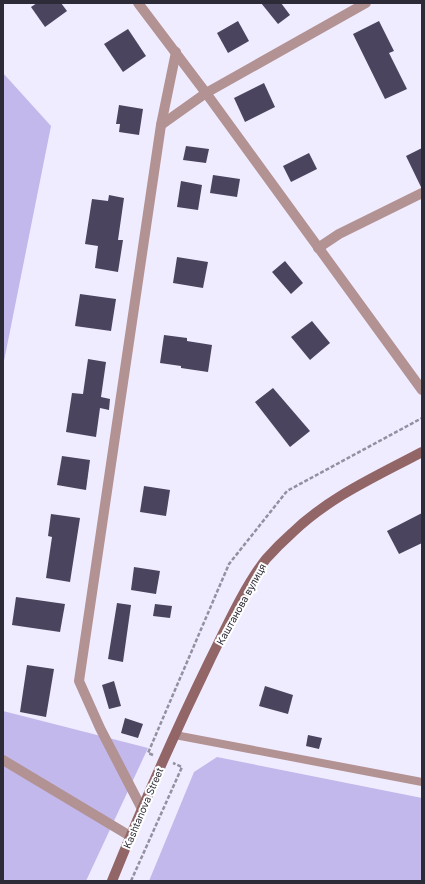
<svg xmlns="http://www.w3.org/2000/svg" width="425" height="884" viewBox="0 0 425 884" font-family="Inter,sans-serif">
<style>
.green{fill:#c3b8eb}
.building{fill:#4a445e}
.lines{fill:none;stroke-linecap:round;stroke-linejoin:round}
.path{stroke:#9390a0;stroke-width:2.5;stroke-dasharray:4 2;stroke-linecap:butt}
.service{stroke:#b29293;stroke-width:8}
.minor{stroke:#b29293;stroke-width:10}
.secondary{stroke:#926567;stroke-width:10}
.labels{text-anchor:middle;stroke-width:4;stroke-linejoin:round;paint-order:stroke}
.street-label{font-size:10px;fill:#2d2b37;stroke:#fff}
</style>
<rect width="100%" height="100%" fill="#f0ecff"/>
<!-- green -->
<g class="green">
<polygon points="3,73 51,126 3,366"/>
<polygon points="3,711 148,748 86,881 3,881"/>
<polygon points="217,757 422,798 422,881 149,881 194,772"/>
</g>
<!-- building -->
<g class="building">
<polygon points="37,3 61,3 67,11 45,27 31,7"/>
<polygon points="261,3 281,3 290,15 278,24"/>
<polygon points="238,21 249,41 228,53 217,33"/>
<polygon points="379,21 394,51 389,53 407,89 385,99 353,34"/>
<polygon points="128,29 146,56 123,72 104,44"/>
<polygon points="264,83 275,107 245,122 234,98"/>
<polygon points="119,105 143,109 139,135 119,132 120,124 116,124"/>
<polygon points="186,146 209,149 206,163 183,160"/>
<polygon points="422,148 422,187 421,187 406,156"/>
<polygon points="309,153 317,169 291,182 283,166"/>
<polygon points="213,175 240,179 237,197 210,193"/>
<polygon points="181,181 202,185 198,210 177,207"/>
<polygon points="109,195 124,198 118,240 123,240 118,272 95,268 98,246 85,244 92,199 108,201"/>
<polygon points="177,257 208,262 203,288 173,283"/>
<polygon points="285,261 303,283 291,294 272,272"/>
<polygon points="80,294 116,299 111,331 75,326"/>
<polygon points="312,321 330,343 310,360 291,337"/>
<polygon points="164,335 187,338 187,341 212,345 208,372 181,368 181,366 160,363"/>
<polygon points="88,359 106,362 101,397 110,399 109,410 100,408 96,437 66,432 72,393 83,394"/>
<polygon points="273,388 310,431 290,447 255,402"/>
<polygon points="62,456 90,460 86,490 57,485"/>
<polygon points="144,486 170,490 166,516 140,512"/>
<polygon points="422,513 422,543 399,554 387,531"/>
<polygon points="51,514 80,518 70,582 46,578 52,537 48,536"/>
<polygon points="134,567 160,571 156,594 131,590"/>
<polygon points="16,597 65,604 60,632 12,625"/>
<polygon points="117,603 131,605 123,662 108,659"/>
<polygon points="155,604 172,606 170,618 153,616"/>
<polygon points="27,665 54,669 46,717 20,712"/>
<polygon points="114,681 121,706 109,709 102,685"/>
<polygon points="265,686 293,695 288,714 259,706"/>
<polygon points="125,718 143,724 138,738 121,733"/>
<polygon points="308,735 322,738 319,749 306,746"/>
</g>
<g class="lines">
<!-- path -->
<g class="path">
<polyline points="153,755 148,753 229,564 287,491 422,418"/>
<polyline points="131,881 182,767 173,763"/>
</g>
<!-- service -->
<polyline class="service" points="175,735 422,782"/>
<!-- minor -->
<g class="minor">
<polyline points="138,3 206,93 422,390"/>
<polyline points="161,125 206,93 366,3"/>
<polyline points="318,248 339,234 422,193"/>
<polyline points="3,760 130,836"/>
<polyline points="142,809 100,728 79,681 161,125 176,52"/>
</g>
<!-- secondary -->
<path class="secondary" d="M112,881C142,807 174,734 209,662C225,630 244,587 266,559C274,550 283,541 292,533C329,497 377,476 422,452"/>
</g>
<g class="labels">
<!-- street labels -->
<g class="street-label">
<text transform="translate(241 604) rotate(-61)" y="4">Каштанова вулиця</text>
<text transform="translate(143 808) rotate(-67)" y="4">Kashtanova Street</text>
</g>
</g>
<!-- border -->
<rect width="425" height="884" fill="none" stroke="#2d2b37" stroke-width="8"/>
</svg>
